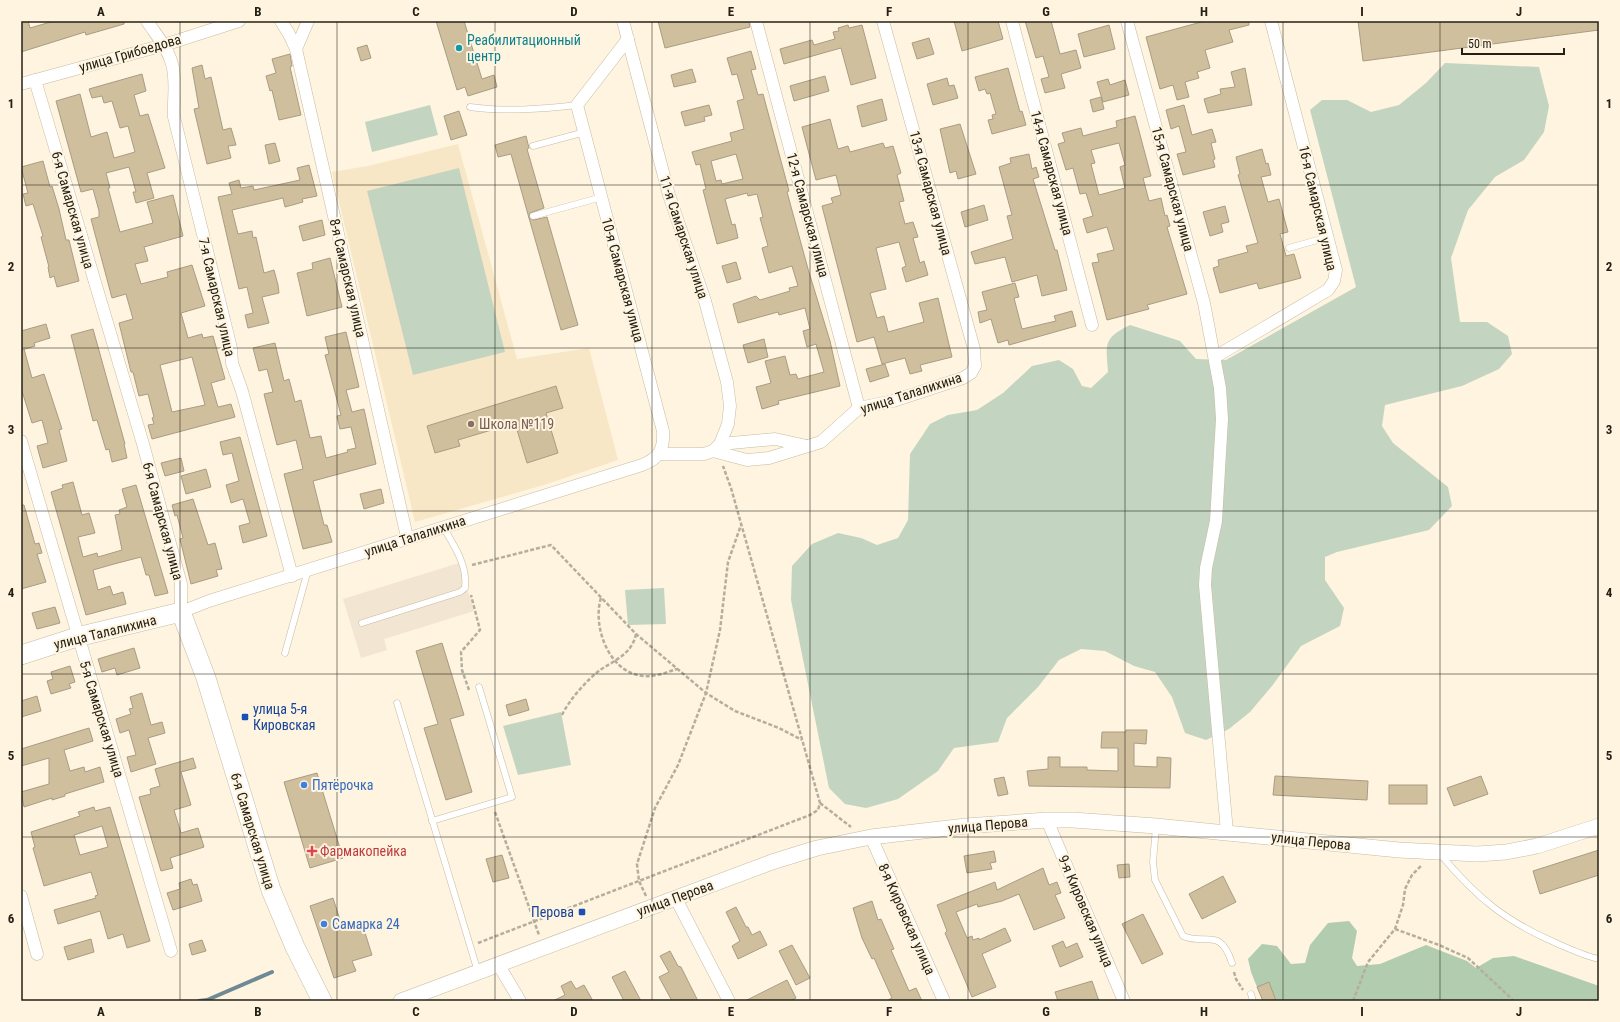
<svg xmlns="http://www.w3.org/2000/svg" width="1620" height="1022" viewBox="0 0 1620 1022" font-family="'Roboto Condensed',sans-serif">
<style>
.industrial{fill:#f2e5d1}
.built{fill:#f8e7c6}
.green{fill:#c3d5c1}
.forest{fill:#b1ccaf}
.lines{fill:none;stroke-linecap:round;stroke-linejoin:round}
.stream{stroke:#708a95;stroke-width:4}
.building{fill:#d0bf9d;stroke:#a89c84;fill-rule:evenodd}
.service-casing{stroke:#c7bba2;stroke-width:7}
.minor-casing{stroke:#c7bba2;stroke-width:13}
.tertiary-casing{stroke:#c7bba2;stroke-width:16}
.primary-casing{stroke:#c7bba2;stroke-width:20}
.path{stroke:#b6ae9d;stroke-width:2.5;stroke-dasharray:4 2;stroke-linecap:butt}
.service{stroke:#fff;stroke-width:6}
.minor{stroke:#fff;stroke-width:12}
.tertiary{stroke:#fff;stroke-width:15}
.primary{stroke:#fff;stroke-width:19}
.grid{fill:none;stroke:#242016;stroke-width:1;stroke-opacity:0.55}
.culture-dot{fill:#0f9aa8;stroke:#fef4df;stroke-width:1.5}
.education-dot{fill:#8d6e63;stroke:#fef4df;stroke-width:1.5}
.transit-dot{fill:#1a4fb4;stroke:#fef4df;stroke-width:1.5}
.shop-dot{fill:#3f7fe0;stroke:#fef4df;stroke-width:1.5}
.health-dot{fill:#e0444e;stroke:#fef4df;stroke-width:1.5}
.labels{text-anchor:middle;stroke-width:4;stroke-linejoin:round;paint-order:stroke}
.culture-label{font-size:14px;fill:#0d838f;stroke:#fef4df;text-anchor:start}
.street-label{font-size:14px;fill:#242016;stroke:#fef4df}
.education-label{font-size:14px;fill:#785e54;stroke:#fef4df;text-anchor:start}
.transit-label{font-size:14px;fill:#164399;stroke:#fef4df;text-anchor:start}
.shop-label{font-size:14px;fill:#366cbe;stroke:#fef4df;text-anchor:start}
.health-label{font-size:14px;fill:#be3a42;stroke:#fef4df;text-anchor:start}
.neatline{fill:none;stroke:#242016;stroke-width:1.5}
.grid-label{font-size:13px;text-anchor:middle;font-weight:bold;fill:#242016}
</style>
<rect width="100%" height="100%" fill="#fef4df"/>
<!-- industrial -->
<polygon class="industrial" points="459,563 474,611 384,639 387,650 361,658 343,599"/>
<!-- built -->
<polygon class="built" points="458,144 517,359 589,348 618,460 547,484 415,522 332,172 368,166"/>
<!-- green -->
<g class="green">
<path d="M1445,63L1539,67L1549,106L1544,132L1524,160L1495,177L1468,210L1451,258L1460,322H1487L1508,336L1512,354L1499,369L1462,386L1385,405L1382,426L1393,443L1448,487L1452,506L1429,530L1337,552L1325,557V580L1344,608L1340,626L1301,646L1272,686L1250,712L1229,729L1206,740L1185,733L1172,697L1155,672L1134,666L1105,651L1081,649L1059,660L1038,687L1007,718L998,742L954,748L938,771L898,799L866,808L845,804L829,788L791,600L792,566L812,544L838,533L861,538L877,545L898,538L908,520L910,454L930,424L948,415L977,410L1003,393L1032,366L1059,360L1073,369L1082,386L1091,388L1108,372C1106,344 1103,338 1130,325L1180,341L1196,359L1226,360L1356,287L1310,110L1322,100H1347L1371,112L1399,105L1426,83Z"/>
<polygon points="430,105 438,135 372,152 365,122"/>
<polygon points="459,168 505,352 413,375 367,191"/>
<polygon points="664,588 666,624 628,625 625,590"/>
<polygon points="561,712 571,765 518,775 503,726"/>
</g>
<!-- forest -->
<polygon class="forest" points="1349,921 1357,931 1352,958 1357,966 1380,964 1426,945 1467,961 1476,968 1493,958 1514,956 1599,986 1599,1001 1276,1001 1269,983 1257,987 1251,972 1248,959 1262,944 1277,946 1291,964 1305,963 1310,945 1328,923"/>
<g class="lines">
<!-- stream -->
<polyline class="stream" points="199,1001 207,1000 272,972"/>
</g>
<!-- building -->
<g class="building">
<polygon points="21,21 28,21 30,28 54,21 124,21 124,24 86,35 85,32 21,52"/>
<polygon points="436,21 464,21 482,79 494,75 497,87 468,96 465,87 457,90"/>
<polygon points="658,21 749,21 750,27 665,48"/>
<polygon points="954,21 998,21 1003,39 962,51"/>
<polygon points="1025,21 1051,21 1060,54 1076,50 1081,68 1061,74 1065,88 1045,93 1041,79 1049,77 1043,56 1036,58"/>
<polygon points="1205,21 1249,21 1249,25 1229,30 1233,42 1205,50 1210,68 1197,72 1199,78 1185,82 1189,97 1177,100 1173,85 1160,89 1146,37"/>
<polygon points="1358,21 1599,21 1599,30 1363,61"/>
<polygon points="848,25 849,28 862,25 876,78 851,85 841,48 784,64 780,49 812,40 814,45 835,39 833,32 839,31 838,28"/>
<polygon points="1109,25 1115,49 1084,57 1078,34"/>
<polygon points="929,38 934,54 917,59 912,43"/>
<polygon points="367,45 371,58 361,61 357,48"/>
<path d="M751,51L756,69L751,70L758,95L763,94L789,191L787,192L808,269L830,341L840,386L778,401L779,404L762,409L756,387L771,383L765,361L785,356L790,375L796,374L798,379L824,372L816,344L807,347L803,331L810,329L805,308L779,315L778,312L738,323L733,304L756,296L760,300L790,291L789,288L798,286L792,266L769,273L762,248L768,246L760,218L763,217L757,194L748,196L747,193L725,199L732,225L735,224L738,238L717,244L703,190L706,189L700,164L696,165L692,152L732,141L730,133L744,129L737,101L744,99L737,74L732,75L727,58ZM736,154L743,179L722,184L721,180L716,181L711,161Z"/>
<polygon points="290,54 292,66 290,67 301,115 279,120 272,90 270,91 266,76 276,73 272,59"/>
<polygon points="202,65 205,79 211,77 223,130 231,128 236,145 228,146 231,158 207,164 194,109 199,108 192,68"/>
<polygon points="1008,68 1020,112 1022,111 1026,125 992,134 988,120 993,119 992,115 996,114 990,93 987,94 985,89 979,91 975,77"/>
<polygon points="1245,68 1252,105 1208,113 1204,99 1221,94 1220,89 1235,87 1231,72"/>
<polygon points="692,69 696,82 674,87 671,75"/>
<path d="M142,74L146,91L134,95L140,116L148,114L165,168L147,173L154,198L136,203L133,192H136L129,167L106,173L110,188H108L120,232L153,223L147,202L173,195L183,236L144,247L148,261L135,264L141,284L168,277L167,272L192,265L205,306L181,313L188,338L202,334L203,338L213,336L225,379L211,383L218,407L231,404L235,417L152,439L148,425L154,424L152,418L154,417L148,394L139,396L133,372H131L119,323L133,319L126,294L112,298L91,219L99,217V211L93,189L81,192L56,101L80,94L91,137L107,132L114,158L135,152L128,126L120,128L112,101L104,103L102,96L92,98L89,89ZM192,357L205,405L172,412L160,365Z"/>
<polygon points="825,76 829,91 794,101 790,86"/>
<polygon points="947,78 949,86 954,85 958,98 933,105 927,84"/>
<polygon points="1108,79 1110,85 1125,80 1129,95 1103,102 1097,82"/>
<polygon points="1101,97 1104,109 1093,112 1090,100"/>
<polygon points="882,99 887,120 862,127 857,106"/>
<polygon points="709,105 712,115 704,117 705,121 685,126 681,112"/>
<polygon points="1184,105 1192,135 1212,129 1216,142 1211,143 1215,159 1213,160 1215,167 1183,175 1177,154 1186,152 1179,126 1171,129 1166,110"/>
<polygon points="459,111 467,135 451,140 444,116"/>
<path d="M1135,116L1151,176L1143,178L1149,201L1161,198L1165,216L1167,215L1170,226L1167,227L1187,294L1147,305L1149,309L1107,320L1092,263L1099,262L1097,254L1114,250L1107,227L1087,233L1083,219L1093,216L1086,193L1080,194L1073,168L1066,170L1058,144L1065,142L1062,133L1081,128L1083,136L1117,127L1116,121ZM1119,143L1125,165L1120,167L1125,188L1099,195L1091,164L1095,163L1091,150Z"/>
<polygon points="830,119 838,149 848,146 850,152 883,143 885,148 893,146 901,173 897,175 904,201 899,202 905,224 913,222 918,237 913,238 920,263 924,261 928,275 906,282 902,268 906,266 899,242 876,248 886,289 870,293 877,318 884,316 888,332 924,322 919,303 938,298 952,357 920,365 922,371 910,374 905,358 882,364 874,337 857,342 822,206 833,203 831,198 841,195 836,175 816,180 802,127"/>
<polygon points="960,124 976,174 958,179 956,171 950,173 940,129"/>
<polygon points="526,136 529,148 527,149 544,208 530,213 529,218 511,154 498,157 495,145"/>
<polygon points="275,143 280,161 269,164 265,145"/>
<polygon points="1262,149 1266,164 1268,163 1271,175 1261,177 1268,202 1279,199 1288,232 1280,234 1286,256 1294,254 1301,278 1259,289 1257,283 1220,293 1213,268 1219,266 1218,260 1248,252 1246,246 1258,243 1238,175 1240,174 1236,157"/>
<polygon points="1029,154 1032,169 1036,167 1039,177 1033,179 1055,250 1057,250 1067,290 1042,296 1037,275 1012,282 1005,257 975,264 971,252 1013,239 1007,216 1012,215 999,167 1011,163 1010,158"/>
<polygon points="43,161 50,187 52,186 59,209 66,240 69,240 79,281 57,287 54,276 50,278 48,267 49,267 41,237 43,236 33,204 26,206 23,194 28,193 21,167"/>
<polygon points="309,165 317,196 302,199 303,202 285,207 283,198 232,210 238,234 252,231 253,238 256,237 264,273 274,270 278,285 279,293 262,297 269,323 248,328 245,315 253,313 247,287 239,289 218,197 232,194 229,183 239,180 241,188 253,186 254,190 300,180 297,168"/>
<polygon points="984,205 988,220 965,227 961,212"/>
<polygon points="1225,206 1229,222 1221,224 1223,232 1210,236 1203,212"/>
<polygon points="547,217 578,325 561,330 529,218 534,220"/>
<polygon points="322,220 325,235 303,241 299,226"/>
<polygon points="330,258 342,307 307,316 297,273 313,269 312,263"/>
<polygon points="736,262 741,279 727,283 722,266"/>
<polygon points="1015,283 1019,297 1014,298 1022,329 1056,321 1054,316 1072,311 1076,326 1009,345 1008,340 998,343 991,319 980,323 978,312 987,310 982,292"/>
<polygon points="46,324 50,338 34,343 35,346 22,350 24,349 32,378 44,374 62,429 59,430 67,461 43,468 37,446 48,443 42,420 32,423 21,388 21,331"/>
<polygon points="93,329 125,444 124,444 127,458 112,462 109,449 106,450 97,420 93,421 71,335"/>
<polygon points="346,332 359,387 346,390 352,412 364,409 376,464 313,481 324,525 327,525 332,542 303,549 284,474 303,469 296,440 277,445 264,394 273,392 267,369 259,371 253,348 275,343 284,381 289,379 295,402 301,400 310,438 321,436 326,458 348,452 347,450 356,448 351,427 340,429 337,416 341,415 325,355 329,354 325,337"/>
<polygon points="764,339 768,357 748,363 743,345"/>
<polygon points="885,364 889,376 870,382 866,369"/>
<polygon points="556,386 563,408 546,413 558,453 527,463 515,423 458,440 460,446 435,453 427,426"/>
<polygon points="240,437 267,536 243,543 239,526 250,523 243,499 231,503 226,485 239,481 232,453 223,455 220,442"/>
<polygon points="181,458 184,471 165,476 161,463"/>
<polygon points="206,469 211,487 186,494 181,476"/>
<polygon points="73,482 82,515 89,513 95,533 78,537 83,557 97,553 98,557 122,550 115,515 120,514 119,510 127,507 122,489 136,485 168,593 155,596 149,575 146,575 141,557 114,564 93,570 98,590 110,586 113,595 123,592 126,604 86,615 51,492 63,488 62,485"/>
<polygon points="381,489 384,503 364,509 360,494"/>
<polygon points="193,499 208,545 215,543 222,569 216,570 218,576 191,584 180,539 183,538 177,515 175,516 172,505"/>
<polygon points="21,505 24,505 35,544 39,543 42,553 37,554 46,582 21,589"/>
<polygon points="55,607 60,623 37,629 32,613"/>
<polygon points="442,643 464,715 450,719 472,792 446,800 424,728 438,724 416,651"/>
<polygon points="134,648 140,668 117,675 115,668 102,672 98,659"/>
<polygon points="70,666 75,682 69,684 71,688 51,694 47,681 53,679 51,672"/>
<polygon points="142,693 151,725 162,722 165,733 148,738 156,764 131,772 127,757 136,755 129,730 120,733 116,719 131,714 129,709 133,708 130,697"/>
<polygon points="37,696 41,711 21,717 21,701"/>
<polygon points="526,699 529,710 509,716 506,705"/>
<polygon points="89,728 93,741 64,750 70,771 84,767 85,772 100,767 104,782 65,794 65,796 52,800 52,798 24,807 21,792 49,784 49,758 21,766 21,749"/>
<polygon points="1126,730 1147,730 1146,744 1134,743 1134,766 1157,767 1157,757 1171,758 1170,788 1029,786 1027,771 1048,769 1048,757 1060,757 1060,767 1087,767 1087,770 1118,771 1118,748 1101,748 1102,732 1126,732"/>
<polygon points="193,758 196,768 181,772 191,805 174,810 181,833 198,828 204,847 170,858 173,868 161,871 139,797 151,794 150,789 160,786 155,769"/>
<polygon points="317,773 343,858 310,868 284,782"/>
<polygon points="1275,776 1368,781 1367,800 1273,795"/>
<polygon points="1481,776 1488,794 1454,806 1447,788"/>
<polygon points="1004,777 1008,794 998,796 994,779"/>
<rect x="1389" y="785" width="38" height="19"/>
<path d="M94,807L95,811L110,807L150,941L127,948L123,934L108,939L100,911L58,924L54,910L96,898L95,896L98,895L91,872L44,886L33,848L35,847L31,832L80,816L78,812ZM102,826L108,847L80,855L74,835Z"/>
<polygon points="1599,850 1599,875 1540,894 1533,871"/>
<polygon points="994,851 996,862 990,863 992,869 967,873 964,856"/>
<polygon points="502,855 509,878 493,882 486,859"/>
<polygon points="1129,864 1130,877 1119,878 1117,865"/>
<polygon points="1043,868 1049,885 1057,882 1061,893 1055,895 1065,918 1034,930 1019,894 1002,901 978,907 977,904 956,912 967,938 972,936 973,940 979,938 979,940 1005,928 1011,941 982,954 996,987 972,997 945,933 947,931 937,905 995,882 997,890"/>
<polygon points="1223,876 1236,902 1202,919 1189,894"/>
<polygon points="191,879 193,885 197,884 202,901 173,910 167,893 180,889 179,883"/>
<polygon points="333,898 342,926 361,920 372,955 352,961 356,971 334,978 310,906"/>
<polygon points="872,901 878,920 881,919 894,949 891,950 909,991 916,988 922,1001 886,1001 892,998 874,958 872,959 862,938 853,908"/>
<polygon points="736,907 746,927 748,927 752,935 760,931 767,945 738,959 732,946 740,941 726,912"/>
<polygon points="1143,914 1163,954 1142,964 1122,924"/>
<polygon points="91,939 94,952 68,960 64,947"/>
<polygon points="202,940 206,951 192,955 189,944"/>
<polygon points="1063,941 1066,948 1077,943 1083,957 1060,967 1052,946"/>
<polygon points="792,945 810,978 796,985 779,951"/>
<polygon points="670,951 678,966 681,967 698,1001 672,1001 659,977 669,972 660,956"/>
<polygon points="625,971 641,1001 624,1001 612,977"/>
<polygon points="787,980 796,998 790,1001 745,1001"/>
<polygon points="571,981 576,989 584,985 593,1001 553,1001 565,995 561,986"/>
<polygon points="1092,981 1099,1001 1058,1001 1055,992"/>
<polygon points="1269,982 1276,1001 1263,1001 1257,987"/>
</g>
<g class="lines">
<!-- service casing -->
<g class="service-casing">
<g id="service">
<path d="M470,107C506,112 541,109 577,105"/>
<polyline points="533,146 585,132"/>
<polyline points="533,216 602,197"/>
<polyline points="1289,248 1328,237"/>
<path d="M362,623L460,592L465,588C468,566 454,545 443,527"/>
<polyline points="285,653 308,570"/>
<polyline points="397,703 478,972"/>
<polyline points="432,821 512,797 479,687"/>
<path d="M1156,827L1153,862L1155,880L1183,936C1206,946 1220,926 1232,963"/>
<path d="M1441,855C1476,897 1505,921 1556,943C1570,949 1584,956 1599,959"/>
<polyline points="1251,994 1253,1001"/>
</g>
</g>
<!-- minor casing -->
<g class="minor-casing">
<g id="minor">
<path d="M147,21C156,35 168,48 172,64C177,81 173,100 174,117L231,348L232,363L242,391L292,576"/>
<polyline points="281,21 289,34 296,49 407,537"/>
<polyline points="623,21 669,195 705,301 727,382 730,406 728,424 720,444 713,451"/>
<polyline points="756,21 859,408"/>
<polyline points="1012,21 1092,325"/>
<polyline points="1127,21 1204,303 1220,388 1222,419 1216,521 1206,568 1205,585 1227,832"/>
<polyline points="296,49 308,21"/>
<path d="M35,80L143,444L181,584V612L209,601L642,465C660,458 664,449 663,431L577,105L628,39"/>
<polyline points="21,84 164,45 239,21"/>
<polyline points="1215,357 1328,290 1334,281 1336,270 1271,21"/>
<polyline points="21,441 171,951"/>
<polyline points="720,444 775,439 807,446"/>
<polyline points="659,454 704,454 713,451 747,460 769,458 821,442 859,408 893,401 963,378 971,373 975,366 974,349 883,21"/>
<polyline points="1047,820 1124,1001"/>
<polyline points="871,837 944,1001"/>
<polyline points="21,896 37,954"/>
<polyline points="675,897 729,1001"/>
<polyline points="498,964 520,1001"/>
</g>
</g>
<!-- tertiary casing -->
<g class="tertiary-casing">
<polyline id="tertiary" points="401,1001 772,862 817,848 871,837 966,826 1047,820 1073,820 1156,826 1399,850 1477,854 1506,852 1537,846 1599,826"/>
</g>
<!-- primary casing -->
<g class="primary-casing">
<polyline id="primary" points="21,655 77,637 181,612 206,678 271,890 295,947 322,1001"/>
</g>
<!-- path -->
<g class="path">
<polyline points="472,565 551,545 636,634 706,693 735,711 779,728 802,740"/>
<path d="M601,598C592,626 609,674 644,676C656,677 667,672 677,669"/>
<polyline points="469,690 462,670 461,652 480,630 471,595"/>
<path d="M562,715C569,700 587,680 600,670C615,660 632,654 636,634"/>
<polyline points="820,803 851,827"/>
<polyline points="495,812 539,935"/>
<polyline points="646,896 639,881 637,864 655,808 678,765 706,693 720,630 728,562 741,525"/>
<polyline points="1395,929 1439,945 1468,958 1514,1001"/>
<polyline points="478,943 810,815 818,810 820,803 731,488 723,466"/>
<polyline points="1234,972 1236,979 1243,990"/>
<polyline points="1353,1001 1368,962 1395,929 1403,905 1405,889 1412,875 1422,865"/>
</g>
<!-- service -->
<use href="#service" class="service"/>
<!-- minor -->
<use href="#minor" class="minor"/>
<!-- tertiary -->
<use href="#tertiary" class="tertiary"/>
<!-- primary -->
<use href="#primary" class="primary"/>
</g>
<!-- grid -->
<path class="grid" d="M180,21V1001M337,21V1001M495,21V1001M652,21V1001M810,21V1001M968,21V1001M1125,21V1001M1283,21V1001M1440,21V1001M21,185H1599M21,348H1599M21,511H1599M21,674H1599M21,837H1599"/>
<!-- markers -->
<circle class="culture-dot" cx="459" cy="48" r="4"/>
<circle class="education-dot" cx="471" cy="424" r="4"/>
<g class="transit-dot">
<rect x="241" y="713" width="8" height="8" rx="2"/>
<rect x="578" y="908" width="8" height="8" rx="2"/>
</g>
<g class="shop-dot">
<circle cx="304" cy="785" r="4"/>
<circle cx="324" cy="924" r="4"/>
</g>
<path class="health-dot" d="M310 845h4v4h4v4h-4v4h-4v-4h-4v-4h4z"/>
<g class="labels">
<!-- culture labels -->
<g class="culture-label">
<text x="467" y="45">Реабилитационный<tspan x="467" dy="16">центр</tspan></text>
</g>
<!-- street labels -->
<g class="street-label">
<text transform="translate(130 53) rotate(-16)" y="5">улица Грибоедова</text>
<text transform="translate(1052 173) rotate(75)" y="5">14-я Самарская улица</text>
<text transform="translate(1173 189) rotate(75)" y="5">15-я Самарская улица</text>
<text transform="translate(931 193) rotate(75)" y="5">13-я Самарская улица</text>
<text transform="translate(1318 208) rotate(77)" y="5">16-я Самарская улица</text>
<text transform="translate(73 210) rotate(74)" y="5">6-я Самарская улица</text>
<text transform="translate(808 215) rotate(75)" y="5">12-я Самарская улица</text>
<text transform="translate(684 237) rotate(72)" y="5">11-я Самарская улица</text>
<text transform="translate(348 278) rotate(77)" y="5">8-я Самарская улица</text>
<text transform="translate(623 280) rotate(75)" y="5">10-я Самарская улица</text>
<text transform="translate(217 297) rotate(77)" y="5">7-я Самарская улица</text>
<text transform="translate(911 393) rotate(-18)" y="5">улица Талалихина</text>
<text transform="translate(163 521) rotate(75)" y="5">6-я Самарская улица</text>
<text transform="translate(415 536) rotate(-18)" y="5">улица Талалихина</text>
<text transform="translate(105 632) rotate(-14)" y="5">улица Талалихина</text>
<text transform="translate(102 719) rotate(73)" y="5">5-я Самарская улица</text>
<text transform="translate(988 825) rotate(-5)" y="5">улица Перова</text>
<text transform="translate(253 831) rotate(73)" y="5">6-я Самарская улица</text>
<text transform="translate(1311 841) rotate(6)" y="5">улица Перова</text>
<text transform="translate(675 898) rotate(-20)" y="5">улица Перова</text>
<text transform="translate(1086 911) rotate(67)" y="5">9-я Кировская улица</text>
<text transform="translate(907 919) rotate(66)" y="5">8-я Кировская улица</text>
</g>
<!-- education labels -->
<g class="education-label">
<text x="479" y="429">Школа №119</text>
</g>
<!-- transit labels -->
<g class="transit-label">
<text x="253" y="714">улица 5-я<tspan x="253" dy="16">Кировская</tspan></text>
<text x="574" y="917" text-anchor="end">Перова</text>
</g>
<!-- shop labels -->
<g class="shop-label">
<text x="312" y="790">Пятёрочка</text>
<text x="332" y="929">Самарка 24</text>
</g>
<!-- health labels -->
<g class="health-label">
<text x="320" y="856">Фармакопейка</text>
</g>
</g>
<!-- border -->
<rect width="1620" height="1022" fill="none" stroke="#fef4df" stroke-width="44"/>
<!-- scale -->
<path d="M1462 48v6h102v-6" fill="none" stroke="#242016" stroke-width="2"/>
<text x="1468" y="48" font-size="12" fill="#242016" stroke="#fef4df" stroke-width="3" paint-order="stroke">50 m</text>
<rect x="22" y="22" width="1576" height="978" class="neatline"/>
<g class="grid-label">
<text x="101" y="16">A</text>
<text x="258" y="16">B</text>
<text x="416" y="16">C</text>
<text x="574" y="16">D</text>
<text x="731" y="16">E</text>
<text x="889" y="16">F</text>
<text x="1046" y="16">G</text>
<text x="1204" y="16">H</text>
<text x="1362" y="16">I</text>
<text x="1519" y="16">J</text>
<text x="11" y="108">1</text>
<text x="1609" y="108">1</text>
<text x="11" y="271">2</text>
<text x="1609" y="271">2</text>
<text x="11" y="434">3</text>
<text x="1609" y="434">3</text>
<text x="11" y="597">4</text>
<text x="1609" y="597">4</text>
<text x="11" y="760">5</text>
<text x="1609" y="760">5</text>
<text x="11" y="923">6</text>
<text x="1609" y="923">6</text>
<text x="101" y="1016">A</text>
<text x="258" y="1016">B</text>
<text x="416" y="1016">C</text>
<text x="574" y="1016">D</text>
<text x="731" y="1016">E</text>
<text x="889" y="1016">F</text>
<text x="1046" y="1016">G</text>
<text x="1204" y="1016">H</text>
<text x="1362" y="1016">I</text>
<text x="1519" y="1016">J</text>
</g>
</svg>
